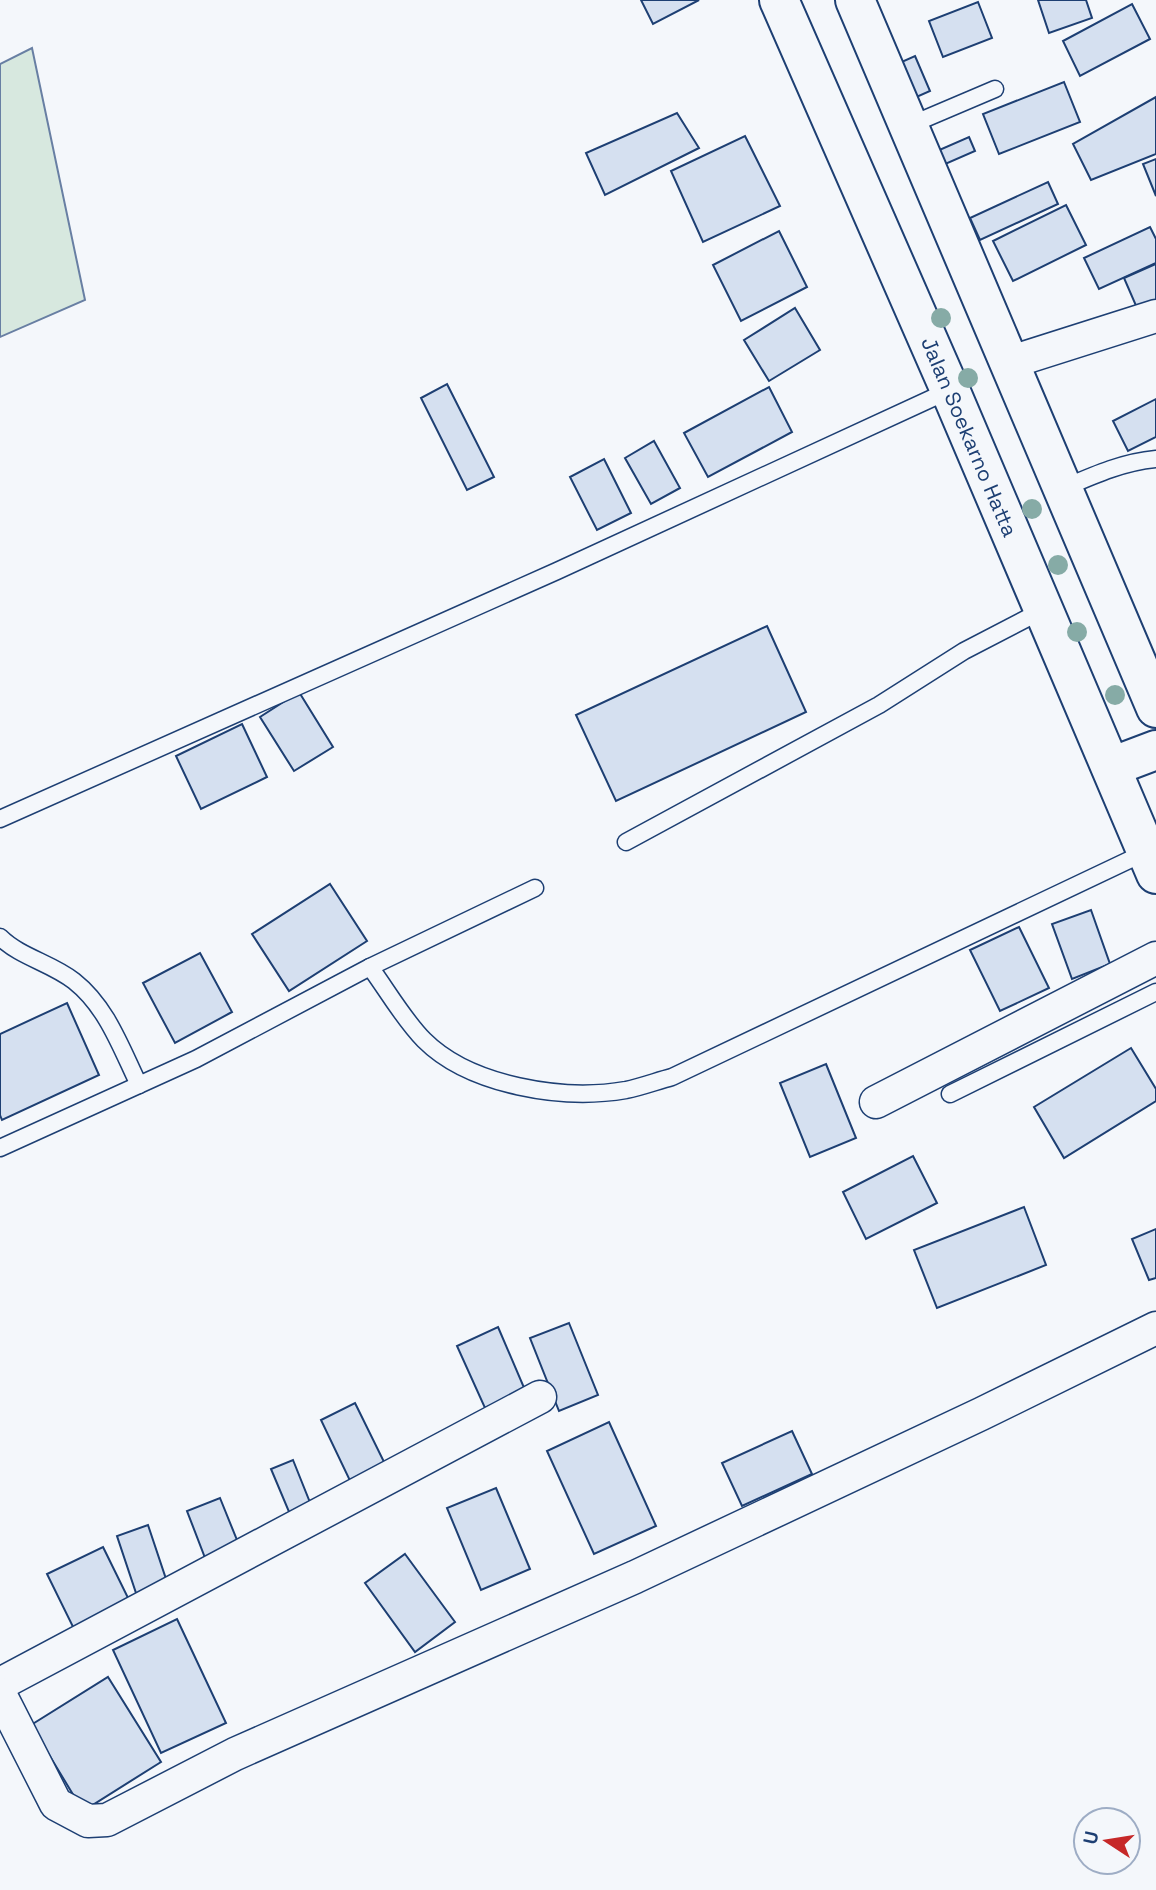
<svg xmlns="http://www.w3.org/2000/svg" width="1156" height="1890" viewBox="0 0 1156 1890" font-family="'Space Grotesk',sans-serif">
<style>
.green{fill:#d7e8df;stroke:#687fa3;stroke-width:2}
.building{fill:#d5e0f0;stroke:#1d3f73;stroke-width:2}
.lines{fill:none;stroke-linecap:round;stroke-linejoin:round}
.lane-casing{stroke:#1d3f73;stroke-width:19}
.street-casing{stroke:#1d3f73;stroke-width:35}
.highway-casing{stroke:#1d3f73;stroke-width:42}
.lane{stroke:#f4f7fb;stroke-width:16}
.street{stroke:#f4f7fb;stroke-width:32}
.highway{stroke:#f4f7fb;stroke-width:38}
.tree{fill:#86aba6}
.labels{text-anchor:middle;stroke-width:5;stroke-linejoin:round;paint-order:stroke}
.street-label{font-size:21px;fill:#1d3f73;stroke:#f4f7fb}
</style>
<rect width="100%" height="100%" fill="#f4f7fb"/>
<!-- green -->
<polygon class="green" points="32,48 85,300 0,337 0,64"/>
<!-- building -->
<g class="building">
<polygon points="641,0 699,0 653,24"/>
<polygon points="1038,0 1086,0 1092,18 1049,33"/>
<polygon points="978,2 992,38 943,57 929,21"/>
<polygon points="1132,4 1150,39 1080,76 1063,41"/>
<polygon points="915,56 930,91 903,103 888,68"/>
<polygon points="1064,82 1080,122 999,154 983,114"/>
<polygon points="1156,97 1156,154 1091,180 1073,144"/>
<polygon points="677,113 699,148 605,195 586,153"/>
<polygon points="745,136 780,206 703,242 671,171"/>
<polygon points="969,137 975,151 943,165 937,151"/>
<polygon points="1156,159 1156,196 1143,164"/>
<polygon points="1048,182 1058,204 980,240 970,218"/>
<polygon points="1066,205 1086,245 1013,281 993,241"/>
<polygon points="1150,227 1156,239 1156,263 1099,289 1084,258"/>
<polygon points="779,231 807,287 741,321 713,265"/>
<polygon points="1156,264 1156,300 1137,308 1124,278"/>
<polygon points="795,308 820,350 769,381 744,340"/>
<polygon points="447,384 494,477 467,490 421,398"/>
<polygon points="769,387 792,432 708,477 684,433"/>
<polygon points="1156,399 1156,437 1128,451 1113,421"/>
<polygon points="654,441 680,488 651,504 625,458"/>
<polygon points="604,459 631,513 597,530 570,477"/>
<polygon points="767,626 806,712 616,801 576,715"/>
<polygon points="299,692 333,747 294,771 260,717"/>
<polygon points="242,724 267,777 201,809 176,756"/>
<polygon points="330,884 367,941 289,991 252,934"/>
<polygon points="1091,910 1110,964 1072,979 1052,924"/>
<polygon points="1019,927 1049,988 1000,1011 970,950"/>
<polygon points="200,953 232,1012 175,1043 143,983"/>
<polygon points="67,1003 99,1075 2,1120 0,1115 0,1034"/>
<polygon points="1131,1048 1156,1089 1156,1101 1064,1158 1034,1107"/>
<polygon points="826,1064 856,1138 810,1157 780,1083"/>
<polygon points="913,1156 937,1203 866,1239 843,1192"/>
<polygon points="1024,1207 1046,1265 937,1308 914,1250"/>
<polygon points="1156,1229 1156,1278 1149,1280 1132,1239"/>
<polygon points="569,1323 598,1395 559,1411 530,1338"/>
<polygon points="498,1327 525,1390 485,1408 457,1346"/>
<polygon points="355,1403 388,1470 353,1487 321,1420"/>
<polygon points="609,1422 656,1526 594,1554 547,1451"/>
<polygon points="792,1431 812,1474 742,1506 722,1463"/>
<polygon points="293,1460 313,1510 292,1519 271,1469"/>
<polygon points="496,1488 530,1569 481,1590 447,1508"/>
<polygon points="220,1498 241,1550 207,1563 187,1511"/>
<polygon points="148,1525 168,1585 137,1596 117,1536"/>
<polygon points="103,1547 133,1608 77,1635 47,1574"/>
<polygon points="405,1554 455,1622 415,1652 365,1583"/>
<polygon points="177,1619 226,1723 161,1753 113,1650"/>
<polygon points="108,1677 161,1762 83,1811 31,1725"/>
</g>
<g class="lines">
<!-- lane casing -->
<g class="lane-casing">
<g id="lane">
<polyline points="908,126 995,89"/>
<path d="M1064,488C1094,475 1123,462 1156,459"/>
<polyline points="0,819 557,571 950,390"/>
<polyline points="626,842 879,705 964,651 1043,610"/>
<path d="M0,937C20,957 51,963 74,981C107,1007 121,1048 139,1085"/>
<path d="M370,967C387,990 404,1020 424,1040C470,1086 563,1101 626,1090C641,1087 657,1081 672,1077L1146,852"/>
<polyline points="950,1094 1156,992"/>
<polyline points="0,1148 196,1059 370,967 535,888"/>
</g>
</g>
<!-- street casing -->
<g class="street-casing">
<g id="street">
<polyline points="1008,363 1156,316"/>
<polyline points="876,1102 1156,958"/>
<polyline points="0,1684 540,1397"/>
<polyline points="0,1694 56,1804 88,1821 107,1820 235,1754 635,1577 981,1414 1156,1328"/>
</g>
</g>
<!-- highway casing -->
<g class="highway-casing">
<g id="highway">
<polyline points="779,0 950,390 1156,874"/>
<polyline points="855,0 1156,708"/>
<polyline points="1111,767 1156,750"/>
</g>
</g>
<!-- lane -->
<use href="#lane" class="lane"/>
<!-- street -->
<use href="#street" class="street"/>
<!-- highway -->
<use href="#highway" class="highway"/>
</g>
<!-- trees -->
<g class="tree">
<circle cx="941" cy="318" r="10"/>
<circle cx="968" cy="378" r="10"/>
<circle cx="1032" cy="509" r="10"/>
<circle cx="1058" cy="565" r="10"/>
<circle cx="1077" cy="632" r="10"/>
<circle cx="1115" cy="695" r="10"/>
</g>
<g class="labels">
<!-- street labels -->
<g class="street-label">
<text transform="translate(969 437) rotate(67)" y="7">Jalan Soekarno Hatta</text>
</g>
</g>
<!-- north arrow -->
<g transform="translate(1107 1841) rotate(282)"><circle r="33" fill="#f4f7fb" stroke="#9eadc5" stroke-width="2"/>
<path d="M0-5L12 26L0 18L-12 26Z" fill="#c62828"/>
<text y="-10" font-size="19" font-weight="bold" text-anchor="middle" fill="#1d3f73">U</text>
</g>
</svg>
